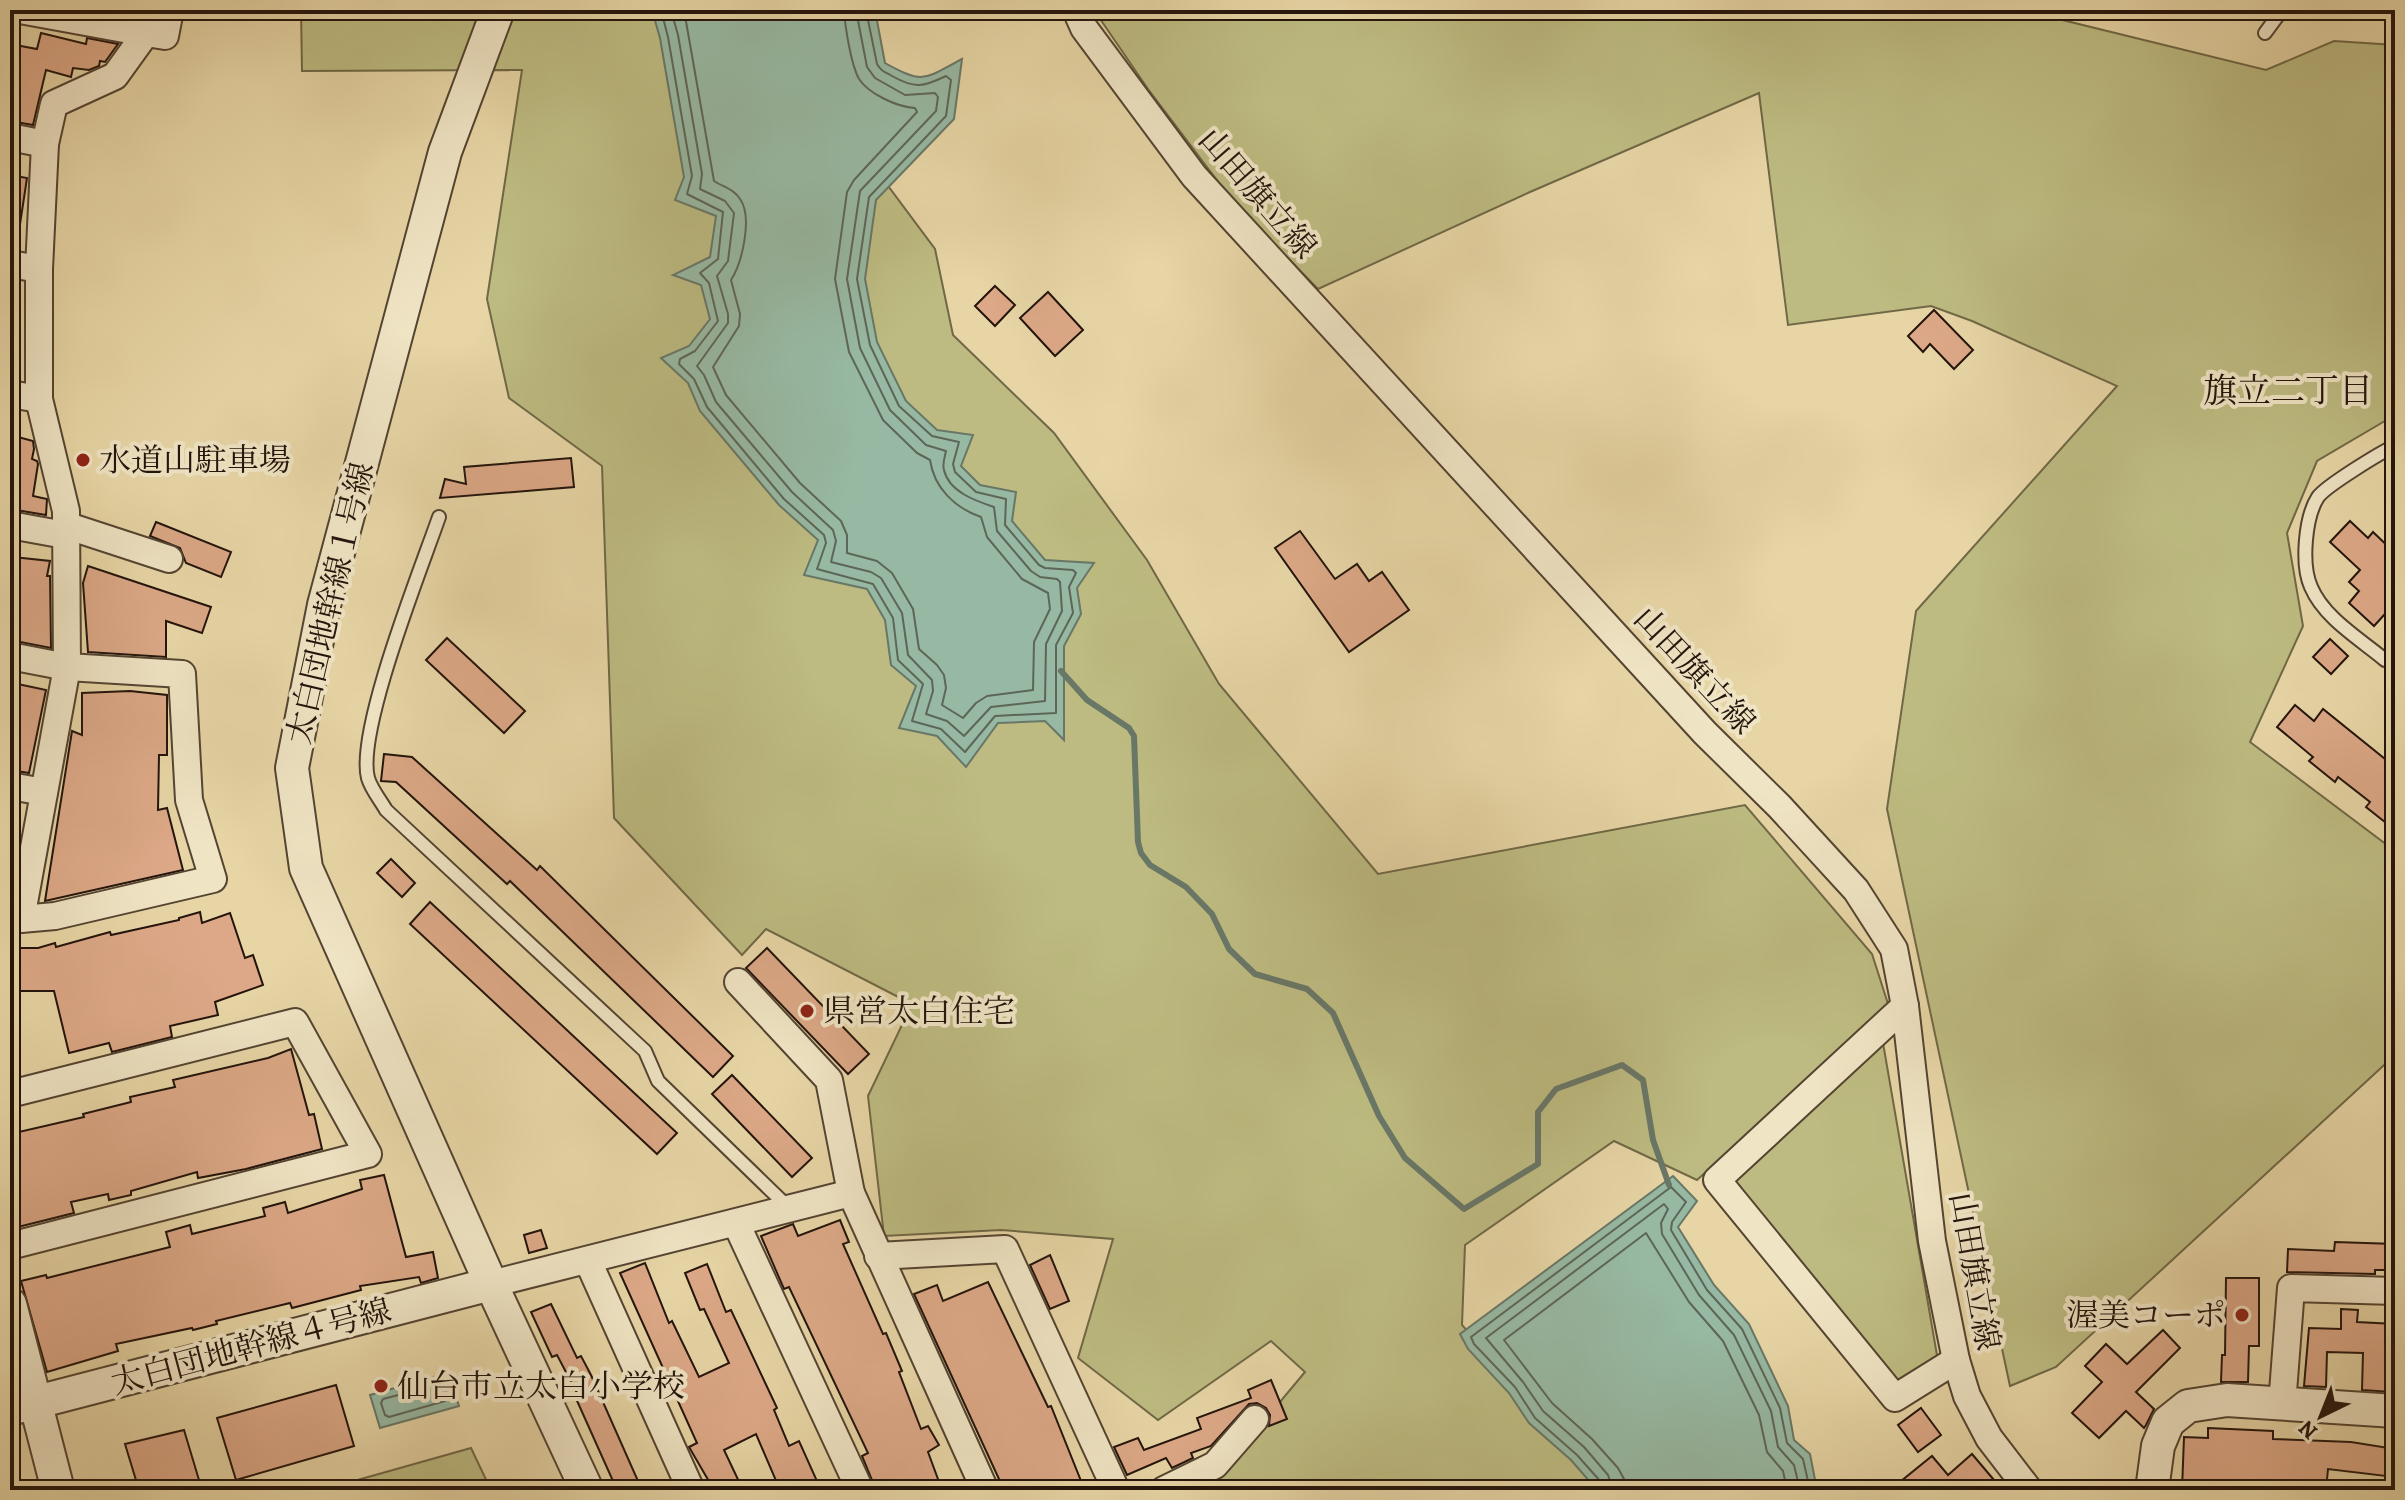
<svg xmlns="http://www.w3.org/2000/svg" width="2405" height="1500" viewBox="0 0 2405 1500" font-family="Alegreya,'Noto Serif JP',serif">
<style>
.green{fill:#bdbb81;stroke:#706846;stroke-width:2}
.water{fill:#97b9a3;stroke:#697767;stroke-width:2}
.lines{fill:none;stroke-linecap:round;stroke-linejoin:round}
.shore{stroke:#5d6658;stroke-width:2}
.stream{stroke:#697767;stroke-width:6}
.building{fill:#dca887;stroke:#23140c;stroke-width:2}
.service-casing{stroke:#544432;stroke-width:16}
.minor-casing{stroke:#544432;stroke-width:30}
.tertiary-casing{stroke:#544432;stroke-width:36}
.service{stroke:#efe4c4;stroke-width:12}
.minor{stroke:#efe4c4;stroke-width:26}
.tertiary{stroke:#efe4c4;stroke-width:32}
.poi-dot{fill:#8f2418;stroke:#efe4c4;stroke-width:3}
.labels{text-anchor:middle;stroke-width:8;stroke-linejoin:round;paint-order:stroke}
.street-label{font-size:32px;fill:#23140c;stroke:#efe4c4}
.poi-label{font-size:32px;fill:#23140c;stroke:#efe4c4;text-anchor:start}
.neighbourhood-label{font-size:34px;fill:#23140c;stroke:#efe4c4}
</style>
<rect width="100%" height="100%" fill="#e7d5a5"/>
<filter id="stains"><feTurbulence type="fractalNoise" baseFrequency=".0025" numOctaves="4"/><feColorMatrix values="0 0 0 0 .2 0 0 0 0 .09 0 0 0 0 .02 0 0 0 .5 -.17"/></filter>
<radialGradient id="worn" r=".72"><stop offset=".6" stop-color="#630" stop-opacity="0"/><stop offset="1" stop-color="#630" stop-opacity=".3"/></radialGradient>
<!-- green -->
<g class="green">
<polygon points="301,10 757,10 935,249 953,335 1054,433 1147,560 1219,684 1378,874 1745,805 1872,954 1889,1007 1697,1180 1614,1141 1465,1245 1462,1325 1605,1490 1211,1490 1209,1487 1305,1372 1271,1341 1158,1420 1078,1358 1113,1239 1001,1230 884,1236 868,1096 912,1004 766,929 742,955 614,818 602,466 509,398 487,299 522,70 302,71"/>
<polygon points="1094,10 2031,10 2034,13 2266,70 2334,41 2395,45 2395,415 2317,461 2287,533 2303,626 2250,742 2395,851 2395,1055 2056,1367 2010,1386 1887,809 1916,611 2117,386 1972,321 1931,306 1788,325 1759,93 1530,192 1318,289 1235,204 1148,89"/>
<polygon points="1883,1043 1938,1361 1899,1394 1720,1181"/>
<polygon points="471,1448 491,1490 322,1490"/>
</g>
<!-- water -->
<g class="water">
<path d="M652,10H875L885,63C924,85 924,79 962,59L954,119L876,200L865,279L877,342L906,401L937,430L973,435L961,466L980,485L1016,492L1012,521L1045,560L1094,563L1077,588L1081,614L1064,646V740L1045,721L998,723L966,767L937,736L899,728L916,686L891,665L885,620L867,589L804,575L818,540L779,505L700,411L688,383L661,358L689,346L710,319L701,285L673,275L710,257L716,216L675,200L684,177L660,38Z"/>
<polygon points="1673,1176 1697,1201 1678,1227 1714,1285 1749,1324 1788,1406 1794,1440 1810,1454 1817,1490 1597,1490 1571,1460 1529,1423 1509,1393 1468,1349 1460,1334"/>
<polygon points="448,1373 459,1406 380,1428 370,1395"/>
</g>
<g class="lines">
<!-- shore -->
<g class="shore">
<path d="M661,10L668,37L692,176L687,194L723,212L718,259L700,273L709,283L718,321L695,351L680,359L679,364L694,379L707,407L784,499L824,535L826,543L817,569L873,584L893,618L898,660L923,684L912,721L941,729L965,752L995,716L1056,713V645L1073,613L1069,587L1076,573L1073,570L1045,568L1039,565L1005,525L1006,499L976,492L955,472L953,464L959,442L932,436L899,406L870,345L857,279L869,197L946,116L951,80L946,76C923,87 915,89 892,76C885,72 881,71 877,64L866,10"/>
<path d="M671,10L678,35L702,174L700,189L725,201L734,213L728,261L717,276L728,314V323L697,366L704,375L716,402L792,492L833,530L836,541L831,562L871,572L881,578L902,613L908,655L932,680L933,691L926,714L947,721L964,736L991,707L1045,701L1046,644L1062,611L1060,582L1057,579L1040,577L1031,571L997,531L994,507C976,501 949,492 944,470C942,463 945,457 946,451L926,445L890,410L860,348L847,279L860,191L936,111L938,97L935,93L905,95L875,78L867,67L856,10"/>
<path d="M684,10L714,181C723,187 734,189 740,199C753,217 742,263 731,280L740,314L739,326L713,367L726,395L800,483L841,521L847,535V553L877,561L892,573L913,609L919,649L937,665L944,675L946,688L942,705L963,718L976,703L987,696L1033,690L1034,642L1050,609L1048,593L1022,579L987,537L981,517C955,508 934,488 930,460L917,453L883,420L849,352L835,279L847,192L854,180L917,112L915,108C897,107 869,94 859,79C851,65 845,26 844,10"/>
<polygon points="440,1384 444,1386 447,1396 445,1401 389,1417 385,1415 381,1403 383,1399"/>
<polyline points="1603,1490 1601,1482 1577,1455 1535,1418 1515,1387 1474,1344 1471,1337 1671,1187 1686,1202 1672,1222 1671,1230 1707,1290 1742,1329 1780,1408 1787,1443 1803,1459 1810,1490"/>
<polyline points="1613,1490 1608,1475 1584,1447 1543,1411 1523,1382 1486,1338 1664,1204 1668,1209 1661,1223 1662,1234 1699,1295 1734,1335 1771,1411 1778,1447 1794,1465 1800,1490"/>
<polyline points="1625,1490 1624,1479 1618,1468 1592,1439 1552,1403 1504,1340 1646,1233 1689,1302 1723,1341 1759,1415 1767,1452 1783,1471 1787,1490"/>
</g>
<!-- stream -->
<polyline class="stream" points="1061,671 1087,700 1129,728 1134,736 1138,842 1141,853 1150,865 1186,887 1212,914 1229,949 1255,974 1307,989 1333,1013 1379,1116 1405,1158 1464,1209 1538,1164 1538,1112 1556,1089 1622,1065 1643,1080 1653,1140 1669,1185"/>
</g>
<!-- building -->
<g class="building">
<polygon points="41,33 86,44 87,38 118,44 105,62 100,61 99,66 89,70 73,68 71,77 46,70 33,125 10,121 10,44 37,49"/>
<polygon points="10,175 27,178 19,231 10,230"/>
<polygon points="995,286 1015,305 995,326 975,306"/>
<polygon points="1048,292 1083,330 1055,356 1020,318"/>
<polygon points="1934,310 1973,350 1954,369 1930,344 1923,352 1908,336"/>
<polygon points="18,437 33,441 34,449 32,459 37,461 38,464 33,496 47,499 46,515 10,509 10,493 16,468 11,467"/>
<polygon points="571,458 574,487 440,498 445,479 466,484 464,467"/>
<polygon points="2350,521 2368,538 2373,532 2395,553 2395,603 2374,626 2349,603 2359,591 2349,582 2360,570 2330,542"/>
<polygon points="156,522 231,552 221,577 186,563 180,548 150,536"/>
<polygon points="1300,531 1335,579 1357,564 1369,581 1382,572 1409,610 1349,652 1275,548"/>
<polygon points="13,557 50,561 47,576 50,576 51,648 10,640 10,569"/>
<polygon points="88,566 211,607 202,633 166,621 166,657 88,652 83,583"/>
<polygon points="447,638 525,711 504,733 426,660"/>
<polygon points="2330,639 2348,656 2331,674 2313,657"/>
<polygon points="13,683 46,690 29,773 10,770 10,697"/>
<polygon points="130,691 167,695 167,755 159,755 158,810 167,808 183,870 45,901 72,731 82,735 82,693"/>
<polygon points="2295,705 2314,721 2323,709 2395,767 2395,830 2366,807 2370,802 2338,777 2335,782 2309,761 2313,757 2277,727"/>
<polygon points="384,754 412,757 537,870 540,866 733,1056 713,1077 510,881 507,884 396,782 381,781"/>
<polygon points="391,859 415,883 402,897 377,873"/>
<polygon points="430,902 677,1133 657,1154 410,924"/>
<polygon points="200,912 202,923 230,913 245,958 253,955 263,985 215,1002 218,1015 170,1026 172,1037 112,1052 109,1043 69,1053 54,991 11,991 11,948 38,948 55,943 56,947 110,932 111,935 179,920 179,918"/>
<polygon points="767,948 869,1054 848,1074 746,968"/>
<polygon points="291,1049 309,1115 314,1114 322,1149 246,1169 198,1178 197,1172 131,1191 131,1195 109,1200 108,1194 71,1202 74,1213 10,1229 10,1134 84,1117 83,1114 131,1102 130,1097 175,1087 173,1080 268,1058"/>
<polygon points="732,1075 812,1158 792,1177 712,1094"/>
<polygon points="384,1175 406,1257 433,1252 438,1278 421,1283 419,1277 360,1286 361,1290 292,1308 290,1303 216,1321 217,1324 193,1330 192,1328 116,1344 118,1351 47,1372 21,1281 46,1275 47,1278 170,1247 166,1232 190,1225 192,1234 265,1216 263,1208 285,1202 288,1213 362,1189 360,1180"/>
<polygon points="840,1220 849,1242 843,1244 883,1334 886,1333 902,1371 899,1372 921,1429 928,1426 939,1445 928,1452 942,1490 876,1490 862,1456 868,1453 789,1287 784,1289 761,1236 793,1224 798,1236"/>
<polygon points="541,1230 547,1248 529,1253 524,1235"/>
<polygon points="2335,1242 2395,1244 2395,1270 2375,1270 2375,1274 2287,1272 2288,1249 2334,1251"/>
<polygon points="1050,1255 1069,1301 1050,1309 1030,1265"/>
<polygon points="645,1263 669,1323 672,1321 699,1377 729,1363 704,1309 700,1310 685,1273 707,1264 726,1312 731,1310 777,1408 774,1410 789,1446 799,1441 821,1490 780,1490 756,1434 724,1450 743,1490 714,1490 689,1447 697,1443 620,1273"/>
<polygon points="2226,1278 2259,1278 2259,1346 2249,1346 2248,1382 2221,1382 2222,1355 2225,1355"/>
<polygon points="988,1282 1048,1407 1051,1406 1083,1486 1074,1490 1004,1490 914,1294 937,1285 943,1301"/>
<polygon points="551,1304 577,1358 581,1356 591,1375 642,1490 617,1490 574,1394 577,1393 557,1355 552,1357 531,1312"/>
<polygon points="2341,1309 2358,1310 2357,1322 2395,1324 2392,1392 2362,1390 2363,1353 2327,1352 2326,1387 2304,1386 2309,1328 2341,1329"/>
<polygon points="2163,1330 2180,1348 2136,1392 2154,1409 2146,1425 2144,1428 2126,1411 2099,1438 2072,1413 2102,1382 2085,1366 2106,1344 2127,1364"/>
<polygon points="1271,1380 1287,1419 1269,1426 1270,1415 1266,1408 1257,1403 1249,1404 1211,1446 1191,1453 1193,1458 1172,1468 1166,1458 1127,1475 1114,1447 1138,1438 1144,1450 1201,1429 1197,1418 1251,1398 1248,1390"/>
<polygon points="336,1385 354,1446 236,1480 217,1418"/>
<polygon points="1921,1408 1941,1435 1918,1452 1898,1425"/>
<polygon points="2208,1428 2273,1431 2273,1439 2351,1442 2395,1449 2394,1477 2328,1469 2326,1490 2182,1490 2184,1437 2208,1438"/>
<polygon points="184,1430 202,1490 139,1490 125,1444"/>
<polygon points="1972,1454 1994,1480 1982,1490 1890,1490 1932,1456 1948,1475"/>
</g>
<g class="lines">
<!-- service casing -->
<g class="service-casing">
<g id="service">
<polyline points="2265,33 2282,10"/>
<path d="M439,517C421,569 356,731 368,778C371,789 381,801 386,810L645,1051L658,1081L788,1207"/>
<path d="M2385,660C2360,639 2324,618 2311,587C2301,565 2305,517 2318,497C2326,486 2381,452 2395,446"/>
</g>
</g>
<!-- minor casing -->
<g class="minor-casing">
<g id="minor">
<polyline points="20,10 146,33"/>
<polyline points="1076,10 1084,28 1194,176 1705,733 1779,806 1856,890 1894,949 1905,1006 1932,1241 1956,1360 1967,1396 1989,1438 2029,1490"/>
<polyline points="10,137 45,144"/>
<polyline points="10,264 39,269"/>
<polyline points="10,394 39,399"/>
<polyline points="10,525 65,535"/>
<polyline points="65,525 169,559"/>
<polyline points="10,656 67,667 182,674 189,800 213,879 55,916 21,919"/>
<polyline points="10,786 44,792"/>
<polyline points="10,917 21,919 67,667 66,511 39,399 39,269 45,144 54,104 115,76 146,33 165,36 170,10"/>
<polyline points="738,982 829,1080 851,1193 985,1490"/>
<polyline points="1905,1006 1717,1180 1895,1398 1956,1360"/>
<polyline points="10,1094 295,1022 368,1154 10,1246"/>
<polyline points="736,1223 860,1490"/>
<polyline points="878,1256 1005,1249 1116,1490"/>
<polyline points="588,1261 691,1490"/>
<polyline points="491,1284 851,1193"/>
<polyline points="2282,1405 2291,1288 2395,1291"/>
<polyline points="1164,1490 1215,1465 1255,1419"/>
</g>
</g>
<!-- tertiary casing -->
<g class="tertiary-casing">
<g id="tertiary">
<polyline points="498,10 445,152 324,605 292,768 306,868 491,1284 587,1490"/>
<polyline points="10,1304 58,1490"/>
<polyline points="10,1409 491,1284"/>
<polyline points="2152,1490 2158,1446 2168,1422 2188,1406 2227,1400 2395,1411"/>
</g>
</g>
<!-- service -->
<use href="#service" class="service"/>
<!-- minor -->
<use href="#minor" class="minor"/>
<!-- tertiary -->
<use href="#tertiary" class="tertiary"/>
</g>
<!-- markers -->
<g class="poi-dot">
<circle cx="83" cy="460" r="8"/>
<circle cx="807" cy="1011" r="8"/>
<circle cx="2242" cy="1315" r="8"/>
<circle cx="381" cy="1386" r="8"/>
</g>
<g class="labels">
<!-- street labels -->
<g class="street-label">
<text transform="translate(1258 193) rotate(49)" y="11">山田旗立線</text>
<text transform="translate(330 603) rotate(-77)" y="11">太白団地幹線１号線</text>
<text transform="translate(1695 670) rotate(47)" y="11">山田旗立線</text>
<text transform="translate(1975 1271) rotate(80)" y="11">山田旗立線</text>
<text transform="translate(251 1346) rotate(-15)" y="11">太白団地幹線４号線</text>
</g>
<!-- poi labels -->
<g class="poi-label">
<text x="99" y="471">水道山駐車場</text>
<text x="823" y="1022">県営太白住宅</text>
<text x="2226" y="1326" text-anchor="end">渥美コーポ</text>
<text x="397" y="1397">仙台市立太白小学校</text>
</g>
<!-- neighbourhood labels -->
<g class="neighbourhood-label">
<text x="2288" y="402">旗立二丁目</text>
</g>
</g>
<!-- margin -->
<rect width="2405" height="1500" fill="none" stroke="#e7d5a5" stroke-width="40"/>
<rect x="12" y="12" width="2381" height="1476" fill="none" stroke="#23140c" stroke-width="4"/>
<rect x="20" y="20" width="2365" height="1460" fill="none" stroke="#23140c" stroke-width="2"/>
<!-- north arrow -->
<g transform="translate(2321 1416) rotate(223)" stroke="#efe4c4" stroke-width="6" paint-order="stroke">
<path d="M0-6L14 30L0 20L-14 30Z" fill="#23140c"/>
<text y="-12" font-size="22" font-weight="bold" text-anchor="middle" fill="#23140c">N</text>
</g>
<rect width="100%" height="100%" filter="url(#stains)"/>
<rect width="100%" height="100%" fill="url(#worn)"/>
</svg>
